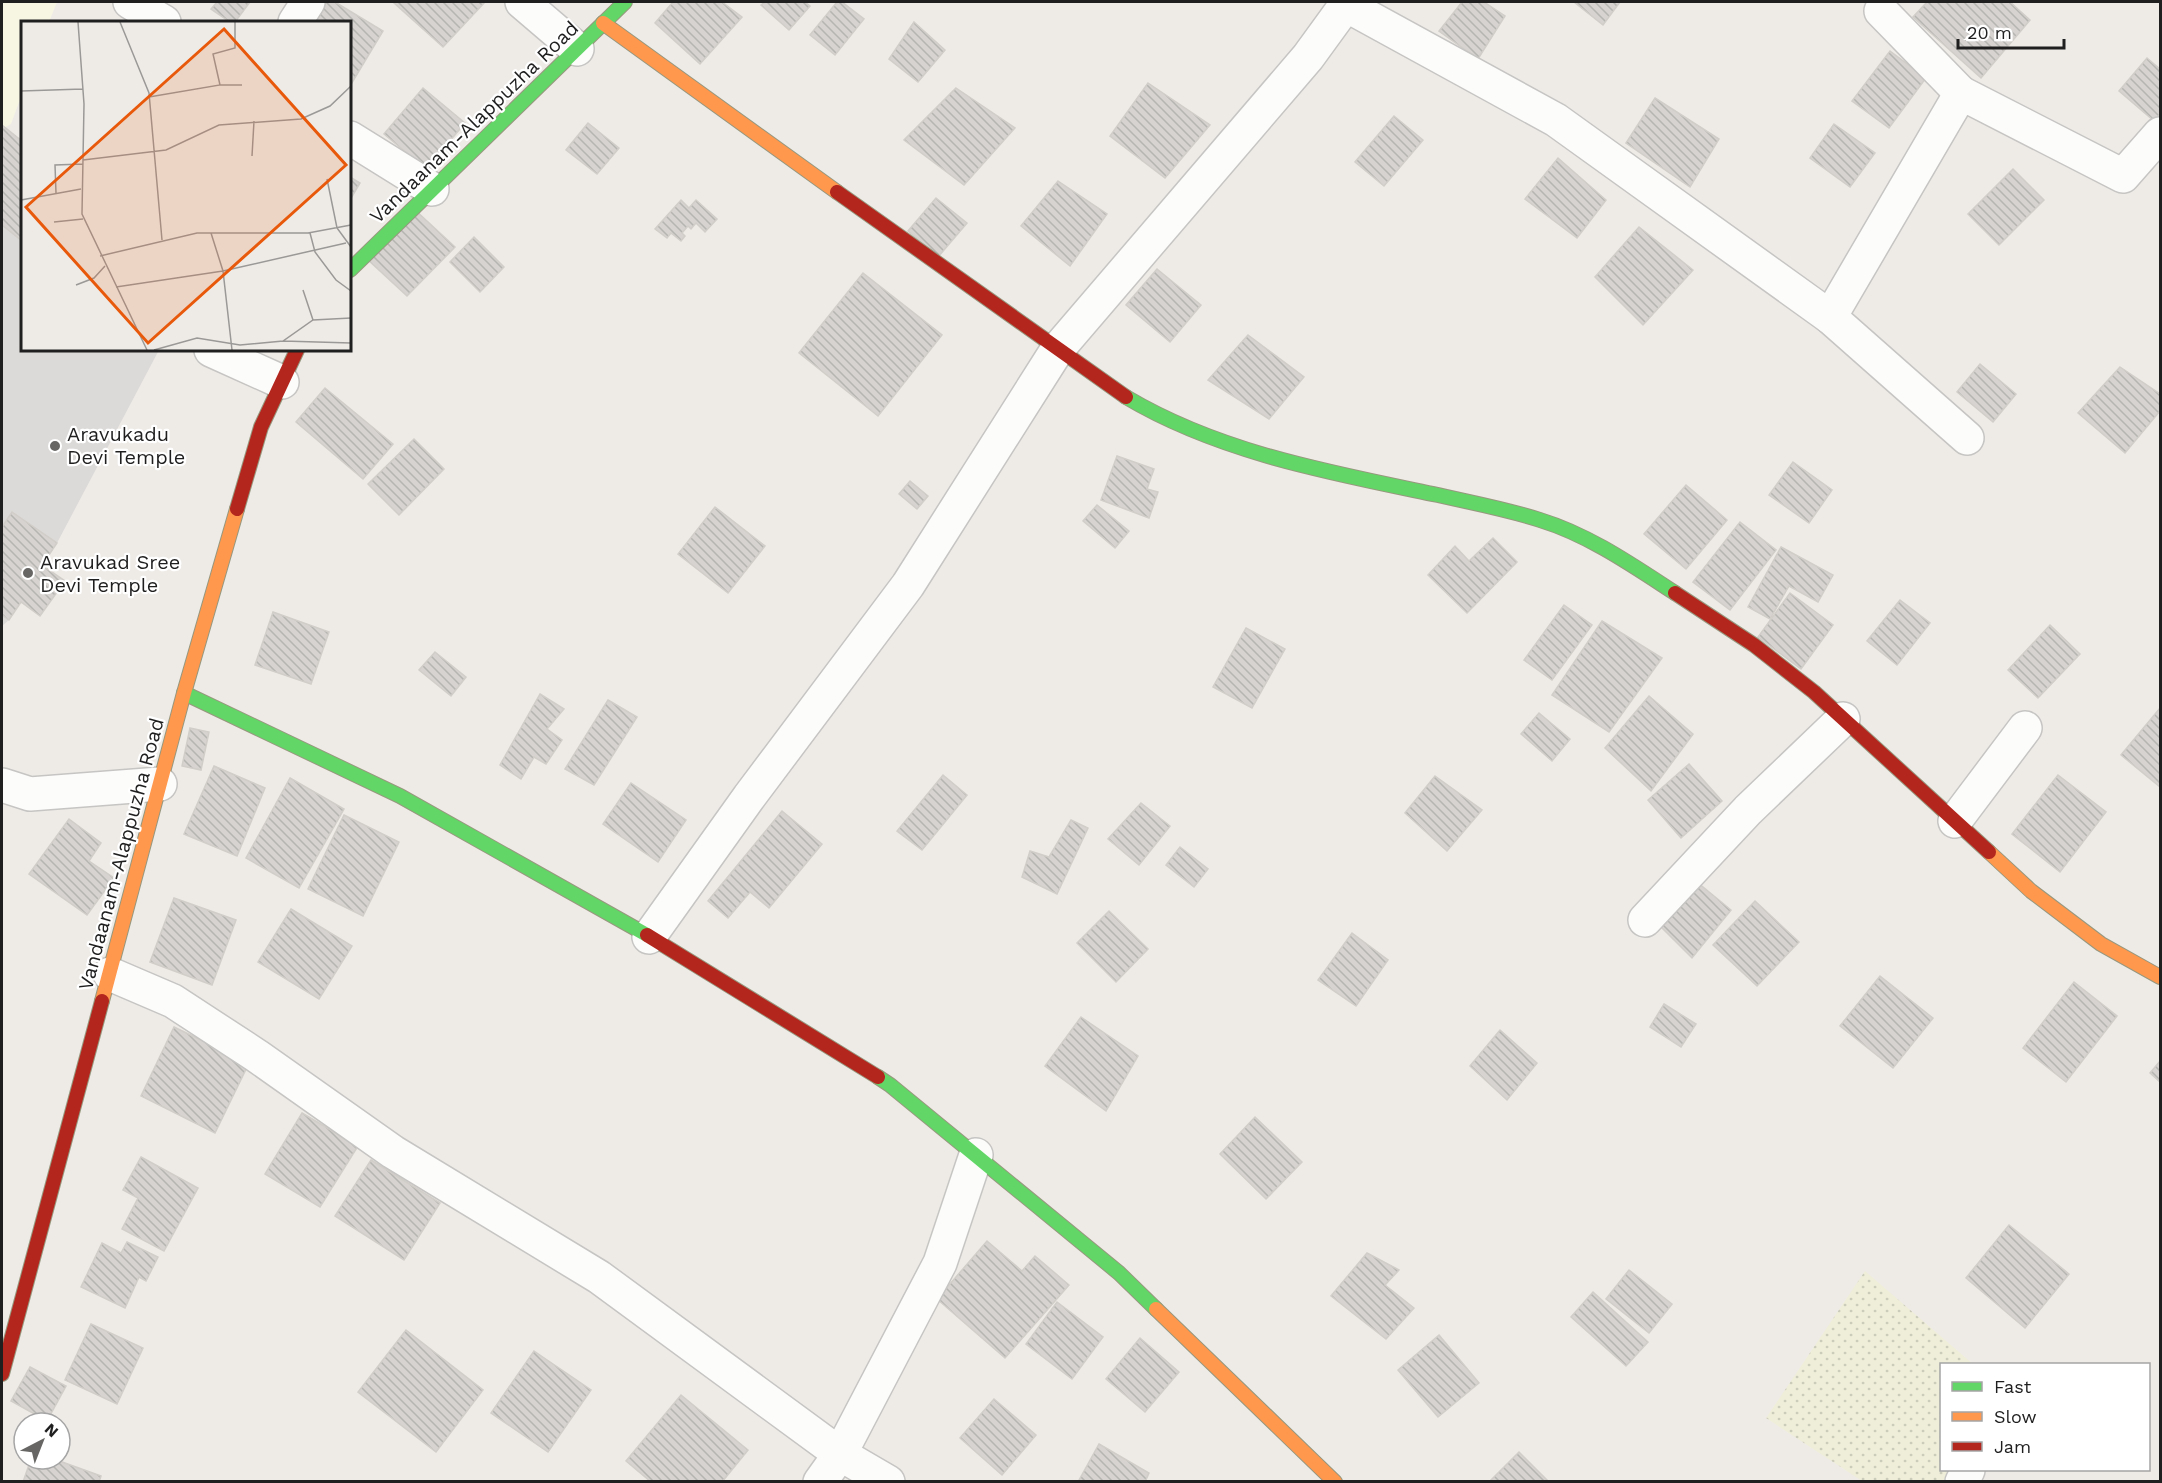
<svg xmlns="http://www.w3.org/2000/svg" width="2162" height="1483" viewBox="0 0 2162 1483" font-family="'Work Sans',sans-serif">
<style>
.education{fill:#f7f6e3}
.religious{fill:#dcdad9}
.farmland{fill:url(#farmland-dots)}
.building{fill:url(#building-back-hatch);stroke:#d1cdc8;stroke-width:1.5}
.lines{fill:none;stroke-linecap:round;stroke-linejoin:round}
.street-casing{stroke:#c6c5c3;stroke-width:36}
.fast-casing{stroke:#97987e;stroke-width:16}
.slow-casing{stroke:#97987e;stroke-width:16}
.jam-casing{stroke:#97987e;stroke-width:16}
.street{stroke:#fcfcfb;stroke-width:33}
.fast{stroke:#63d668;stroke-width:14}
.slow{stroke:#ff974d;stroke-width:14}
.jam{stroke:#b3261e;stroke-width:14}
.poi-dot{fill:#676665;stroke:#fff;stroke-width:2}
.labels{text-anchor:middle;stroke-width:4.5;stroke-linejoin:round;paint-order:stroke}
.street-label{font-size:20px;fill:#1f1f1f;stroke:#fff}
.poi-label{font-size:20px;fill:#1f1f1f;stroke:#fff;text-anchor:start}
.inset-road{fill:none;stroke:#9b9997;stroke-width:1.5}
.view{fill:#e8590c;fill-opacity:0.15;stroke:#e8590c;stroke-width:3}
.inset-edge{fill:none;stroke:#1f1f1f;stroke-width:3}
</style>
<defs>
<pattern id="farmland-dots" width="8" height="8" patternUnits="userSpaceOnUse" patternTransform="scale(1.5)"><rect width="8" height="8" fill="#eeeed9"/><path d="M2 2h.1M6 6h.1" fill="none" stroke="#ccccba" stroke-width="1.8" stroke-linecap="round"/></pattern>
<pattern id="building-back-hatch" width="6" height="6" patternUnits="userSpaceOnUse" patternTransform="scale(1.5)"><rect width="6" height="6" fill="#d6d3d0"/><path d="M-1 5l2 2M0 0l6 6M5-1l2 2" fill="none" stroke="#b7b5b2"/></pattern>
</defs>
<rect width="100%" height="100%" fill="#eeebe7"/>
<!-- education -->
<polygon class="education" points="2,2 57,2 49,22 22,22 22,94 11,124 2,129"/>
<!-- religious -->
<polygon class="religious" points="2,213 22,231 22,350 159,350 57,543 21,602 9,620 2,626"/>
<!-- farmland -->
<polygon class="farmland" points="1865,1271 1973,1364 1942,1364 1942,1470 1986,1470 1978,1481 1862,1481 1766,1418"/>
<!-- building -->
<g class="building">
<polygon points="217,2 250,2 235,22 230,22 211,9"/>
<polygon points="326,2 335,2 383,31 350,86 350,22 313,22"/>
<polygon points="395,2 485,2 443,47 394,3"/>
<polygon points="673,2 722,2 742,17 700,64 655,23"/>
<polygon points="765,2 805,2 810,6 789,30 761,5"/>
<polygon points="837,2 842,2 864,19 835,55 810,35"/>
<polygon points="1462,2 1484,2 1505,16 1478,59 1439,31"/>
<polygon points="1574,2 1620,2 1603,25"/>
<polygon points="1927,2 2010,2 2030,20 1981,78 1913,17"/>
<polygon points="914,22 945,50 918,82 889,59"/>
<polygon points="1890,51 1926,78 1889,128 1852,101"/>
<polygon points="2147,58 2160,69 2160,114 2154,121 2119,91"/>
<polygon points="1148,83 1210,125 1165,178 1110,136"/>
<polygon points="423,88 465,123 426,169 384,134"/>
<polygon points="956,88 1015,128 964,185 904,140"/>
<polygon points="1655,98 1719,139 1690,187 1626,143"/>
<polygon points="1394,116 1423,140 1384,186 1355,162"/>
<polygon points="588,123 619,148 597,174 566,150"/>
<polygon points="1834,124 1875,153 1850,187 1810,158"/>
<polygon points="2,125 22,141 22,241 2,225"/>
<polygon points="1558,158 1606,200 1577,238 1525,199"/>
<polygon points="2013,169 2044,200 1999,245 1968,214"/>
<polygon points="350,177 360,183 350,200"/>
<polygon points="1058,181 1107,214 1070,266 1021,226"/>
<polygon points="936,198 967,223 938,257 908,231"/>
<polygon points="681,200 689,208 696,200 717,219 705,232 696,223 691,229 688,226 682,233 685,236 681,241 671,233 667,238 655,229"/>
<polygon points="414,209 455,247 407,296 367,259"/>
<polygon points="1639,227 1693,270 1643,325 1595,277"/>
<polygon points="474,237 504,267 480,292 450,262"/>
<polygon points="1157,269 1201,305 1170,342 1126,305"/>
<polygon points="863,273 942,335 878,416 799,353"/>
<polygon points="1248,335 1304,377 1269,419 1208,380"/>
<polygon points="1980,364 2016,394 1993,422 1957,392"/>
<polygon points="2120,367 2160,394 2160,411 2125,453 2078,413"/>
<polygon points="325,388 393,444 363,479 296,422"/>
<polygon points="414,439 444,469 399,515 368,484"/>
<polygon points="1117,456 1154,469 1147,489 1158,492 1149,518 1101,500"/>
<polygon points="1793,462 1832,490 1809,523 1769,495"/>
<polygon points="910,481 928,496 917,509 899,494"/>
<polygon points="1686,485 1727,520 1686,569 1644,534"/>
<polygon points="1097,505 1129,531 1115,548 1083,521"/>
<polygon points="715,507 765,546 728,593 678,554"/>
<polygon points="12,512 57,543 42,565 65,581 40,616 21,602 9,620 2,615 2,527"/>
<polygon points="1740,522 1776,550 1730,610 1693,582"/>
<polygon points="1493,538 1517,562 1467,613 1428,575 1455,546 1469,561"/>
<polygon points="1781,547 1833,575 1818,602 1789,586 1770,619 1748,607"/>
<polygon points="1790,593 1833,625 1801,669 1758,637"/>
<polygon points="1900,600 1930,623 1897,665 1867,641"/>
<polygon points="1564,605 1592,625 1552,680 1524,660"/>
<polygon points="273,612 329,632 311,684 255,665"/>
<polygon points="1602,621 1662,658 1609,732 1552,695"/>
<polygon points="2050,625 2080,654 2038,698 2008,670"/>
<polygon points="1246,628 1285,649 1252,708 1213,687"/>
<polygon points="435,652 466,677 451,696 419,670"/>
<polygon points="540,694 564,709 547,729 562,740 546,764 534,757 521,779 500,765"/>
<polygon points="1649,696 1693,734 1651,791 1605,748"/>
<polygon points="608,700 637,717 594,785 565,769"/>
<polygon points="2160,708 2160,787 2121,755"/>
<polygon points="1539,713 1570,739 1552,761 1521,734"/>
<polygon points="190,728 209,732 201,770 182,766"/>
<polygon points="1689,764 1722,801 1681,838 1648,800"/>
<polygon points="214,766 265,788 237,856 184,834"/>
<polygon points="943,775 967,795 922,850 897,831"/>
<polygon points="2058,775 2106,812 2060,872 2012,834"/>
<polygon points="1435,776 1482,810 1447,851 1405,813"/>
<polygon points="290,778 344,809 299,888 246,858"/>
<polygon points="631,783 686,820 658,862 603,824"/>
<polygon points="1141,803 1170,826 1139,865 1108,839"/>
<polygon points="782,811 822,844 769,908 750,892 728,918 708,901"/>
<polygon points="344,815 399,842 363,916 308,889"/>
<polygon points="69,819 101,843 89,861 114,878 87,915 29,874"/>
<polygon points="1071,820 1088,828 1057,894 1022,877 1030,851 1049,857"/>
<polygon points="1180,847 1208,869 1194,887 1166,865"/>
<polygon points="1697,882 1731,910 1692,958 1658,924"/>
<polygon points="174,898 236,920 212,985 150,962"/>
<polygon points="1755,901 1799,942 1757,986 1713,945"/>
<polygon points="291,909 352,946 319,999 258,962"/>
<polygon points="1109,911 1148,949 1116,982 1077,943"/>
<polygon points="1352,933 1388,960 1356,1006 1318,980"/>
<polygon points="1880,976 1933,1018 1893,1068 1840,1026"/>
<polygon points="2074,982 2117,1016 2066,1082 2023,1048"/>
<polygon points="1664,1004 1696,1024 1681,1047 1650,1027"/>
<polygon points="1081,1017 1138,1056 1106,1111 1045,1066"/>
<polygon points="174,1027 249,1063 215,1133 141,1096"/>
<polygon points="1500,1030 1537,1063 1507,1100 1470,1066"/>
<polygon points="2160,1061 2160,1082 2150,1073"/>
<polygon points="302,1113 358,1146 320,1207 265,1174"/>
<polygon points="1255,1117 1302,1162 1266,1199 1220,1154"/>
<polygon points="141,1157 198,1188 164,1251 122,1229 138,1198 123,1190"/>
<polygon points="371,1160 440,1203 404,1260 335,1216"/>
<polygon points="2009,1225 2069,1274 2025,1328 1966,1278"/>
<polygon points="987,1241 1022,1271 1035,1256 1069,1285 1005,1358 937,1299"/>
<polygon points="127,1242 158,1257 146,1281 139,1277 125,1308 81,1287 102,1243 121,1253"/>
<polygon points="1367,1253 1399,1270 1385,1285 1414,1308 1386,1339 1331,1296"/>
<polygon points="1629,1270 1672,1304 1649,1333 1606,1299"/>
<polygon points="1593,1292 1648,1342 1626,1366 1571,1317"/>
<polygon points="1057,1302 1103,1337 1072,1379 1026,1344"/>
<polygon points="91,1324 143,1348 117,1404 65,1380"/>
<polygon points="406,1330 483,1390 436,1452 358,1392"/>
<polygon points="1439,1335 1479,1383 1438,1417 1398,1370"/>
<polygon points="1140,1338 1179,1372 1145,1412 1106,1379"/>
<polygon points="534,1351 591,1390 548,1452 491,1413"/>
<polygon points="30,1367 66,1386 47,1421 11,1401"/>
<polygon points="681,1395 748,1450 722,1482 651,1482 626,1461"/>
<polygon points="994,1399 1036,1435 1002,1475 960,1438"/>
<polygon points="1099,1444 1149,1473 1145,1482 1078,1482"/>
<polygon points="1519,1452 1549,1482 1489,1482"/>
<polygon points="31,1459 54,1459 101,1476 99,1482 23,1482"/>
</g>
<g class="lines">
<!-- street casing -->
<g class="street-casing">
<g id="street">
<polyline points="130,2 164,22"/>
<polyline points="522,2 577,49"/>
<polyline points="1346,5 1556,120 1830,317 1961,93 2123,176 2160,134"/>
<polyline points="1881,11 1961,93"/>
<polyline points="295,22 308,2"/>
<polyline points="350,138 432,189"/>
<polyline points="1830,317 1967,438"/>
<polyline points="211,350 282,382"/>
<polyline points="2,785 30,794 160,784"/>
<polyline points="1955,821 2025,728"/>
<polyline points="1645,920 1748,810 1843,719"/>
<polyline points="649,937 749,797 908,585 1057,350 1308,57 1348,2"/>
<polyline points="110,974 173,1001 257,1056 393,1152 599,1277 840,1454 888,1482"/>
<polyline points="820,1482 840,1454 940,1263 976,1155"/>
<polyline points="1962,1482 1968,1470"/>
</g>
</g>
<!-- fast casing -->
<g class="fast-casing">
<g id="fast">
<polyline points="350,270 625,2"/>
<path d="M1126,397C1220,453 1332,473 1438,495C1472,503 1506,509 1540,520C1589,535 1632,565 1675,593"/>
<polyline points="184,693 400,796 647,935"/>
<polyline points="878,1077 890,1085 1119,1273 1156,1309"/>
</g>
</g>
<!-- slow casing -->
<g class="slow-casing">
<g id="slow">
<polyline points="603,23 837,192"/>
<polyline points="1989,852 2031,891 2101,944 2160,977"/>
<polyline points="102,1001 184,693 237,509"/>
<polyline points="1156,1309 1335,1482"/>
</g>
</g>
<!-- jam casing -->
<g class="jam-casing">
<g id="jam">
<polyline points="837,192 1126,397"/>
<polyline points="237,509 261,427 297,350"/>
<polyline points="1675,593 1754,645 1814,692 1989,852"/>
<polyline points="647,935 878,1077"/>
<polyline points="2,1374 102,1001"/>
</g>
</g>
<!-- street -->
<use href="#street" class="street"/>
<!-- fast -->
<use href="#fast" class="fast"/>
<!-- slow -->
<use href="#slow" class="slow"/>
<!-- jam -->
<use href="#jam" class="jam"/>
</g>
<!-- markers -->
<g class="poi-dot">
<circle cx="55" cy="446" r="6"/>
<circle cx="28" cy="573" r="6"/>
</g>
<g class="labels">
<!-- street labels -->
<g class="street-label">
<text transform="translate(474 122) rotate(-44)" y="7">Vandaanam-Alappuzha Road</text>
<text transform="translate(121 854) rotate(-75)" y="7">Vandaanam-Alappuzha Road</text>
</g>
<!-- poi labels -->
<g class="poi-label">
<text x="67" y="441">Aravukadu<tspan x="67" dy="23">Devi Temple</tspan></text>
<text x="40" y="569">Aravukad Sree<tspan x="40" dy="23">Devi Temple</tspan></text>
</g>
</g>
<!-- overview -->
<g transform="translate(21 21)">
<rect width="330" height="330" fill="#eeebe7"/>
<path class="inset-road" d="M57,1L63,83L61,193L126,329M99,1L128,72L141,219M199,64H221M0,70L62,68M128,76L199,64L192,33L214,27V1M231,135L233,100M62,139L145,129L198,104L280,98L309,85L330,65M306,158L316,207L330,226M35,172L34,144L62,143M0,179L60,168M33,201L62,198M190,212L202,250L211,329M289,212L294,231L315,259L330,270M79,235L176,212H287L330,204M55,264L73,257L84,245M95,266L202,250L325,222M282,269L292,299M262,320L330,322M133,329L176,317L219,324L262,320L292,299L330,297"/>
<path class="view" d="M203,8L325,144L127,322L5,186Z"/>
<rect width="330" height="330" class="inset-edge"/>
</g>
<!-- border -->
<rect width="2162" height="1483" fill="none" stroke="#1f1f1f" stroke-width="6"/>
<!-- legend -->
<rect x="1940" y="1363" width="210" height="108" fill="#ffffff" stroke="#a5a5a5" stroke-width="1.5"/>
<rect x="1952" y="1382" width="30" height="9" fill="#63d668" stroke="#a5a5a5" stroke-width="1.5"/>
<text x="1994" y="1393" font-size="18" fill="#1f1f1f">Fast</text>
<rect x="1952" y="1412" width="30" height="9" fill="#ff974d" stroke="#a5a5a5" stroke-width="1.5"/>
<text x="1994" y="1423" font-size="18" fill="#1f1f1f">Slow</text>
<rect x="1952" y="1442" width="30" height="9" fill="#b3261e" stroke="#a5a5a5" stroke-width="1.5"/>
<text x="1994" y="1453" font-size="18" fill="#1f1f1f">Jam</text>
<!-- north arrow -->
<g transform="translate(42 1441) rotate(42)"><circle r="28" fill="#ffffff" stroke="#a5a5a5" stroke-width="1.5"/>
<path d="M0-4.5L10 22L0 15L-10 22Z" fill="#676665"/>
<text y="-9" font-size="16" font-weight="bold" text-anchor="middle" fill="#1f1f1f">N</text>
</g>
<!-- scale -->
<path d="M1958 39v9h106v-9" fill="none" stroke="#1f1f1f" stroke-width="3"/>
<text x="1967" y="39" font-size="18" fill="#1f1f1f" stroke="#ffffff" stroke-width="4.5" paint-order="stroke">20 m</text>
</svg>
